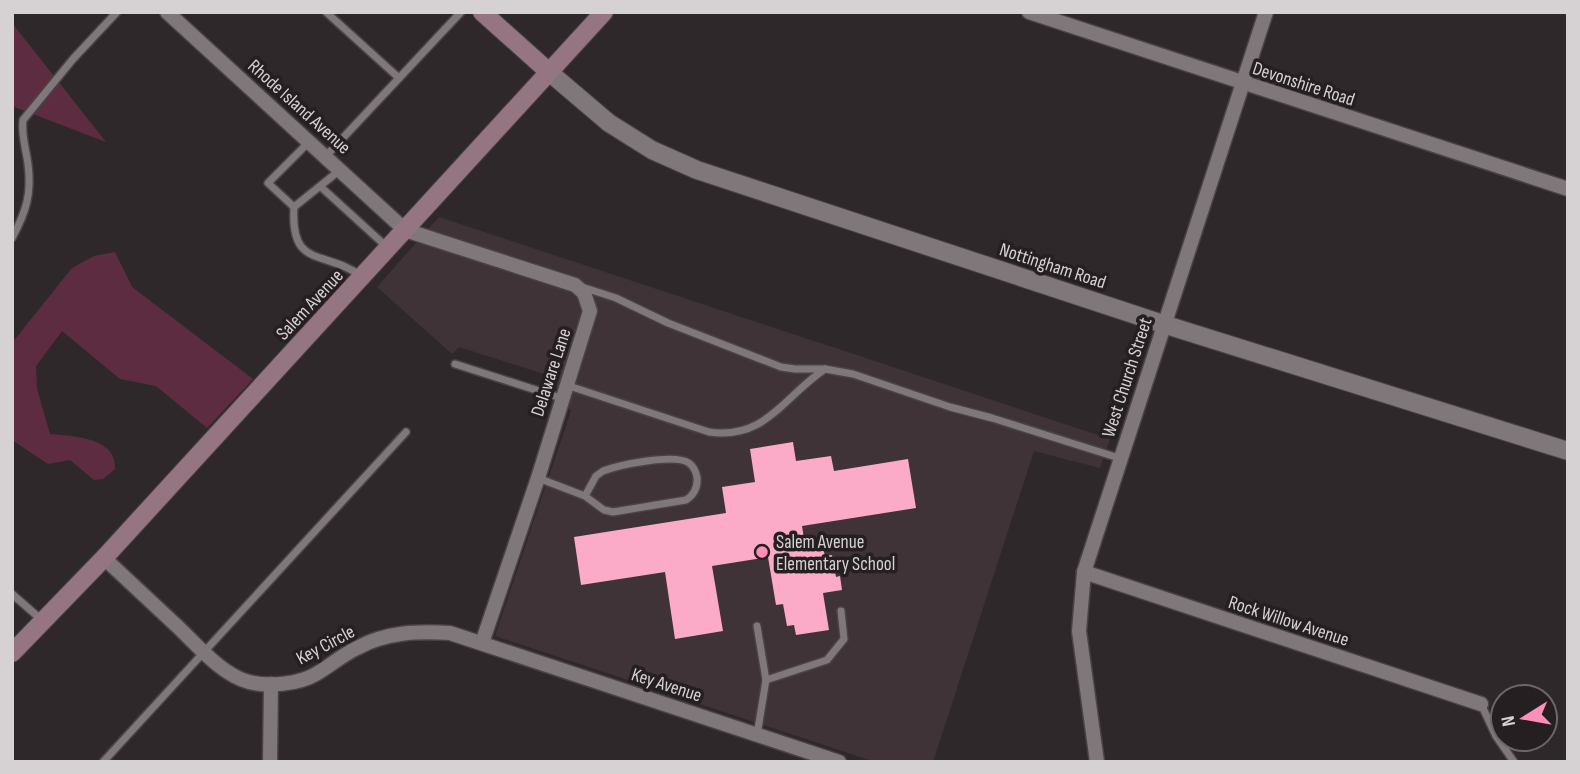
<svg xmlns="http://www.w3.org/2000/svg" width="1580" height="774" viewBox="0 0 1580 774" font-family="'Sofia Sans Condensed',sans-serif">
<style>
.built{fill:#3f3337}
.green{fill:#5e2c40}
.building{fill:#fbabc8}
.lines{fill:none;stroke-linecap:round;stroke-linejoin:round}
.service-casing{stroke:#494345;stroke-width:10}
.minor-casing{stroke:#494345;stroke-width:17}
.tertiary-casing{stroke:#494345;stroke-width:20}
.secondary-casing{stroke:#494345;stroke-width:20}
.service{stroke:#7f7779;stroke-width:7}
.minor{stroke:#7f7779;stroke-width:14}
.tertiary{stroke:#7f7779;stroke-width:18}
.secondary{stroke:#967582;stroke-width:18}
.poi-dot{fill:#ff8eba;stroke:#251f21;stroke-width:2.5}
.labels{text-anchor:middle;stroke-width:7;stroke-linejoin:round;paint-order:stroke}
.street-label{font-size:19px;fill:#d6d1d3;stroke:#251f21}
.poi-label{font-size:19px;fill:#d6d1d3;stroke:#251f21;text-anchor:start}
</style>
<rect width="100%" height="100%" fill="#2f282b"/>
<!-- built -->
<polygon class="built" points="439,217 1110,439 1100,468 1034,451 933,762 875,762 495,636 571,411 550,376 459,347 452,354 377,287"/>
<!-- green -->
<g class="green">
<polygon points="12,23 106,142 12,106"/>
<path d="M115,252L132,287L253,379L207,428L156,386L120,379L62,331L36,366L37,389L50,434C72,436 117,437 115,469L103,479L94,480L70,460L48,464L12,440V343L72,268L94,256Z"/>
</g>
<!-- building -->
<polygon class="building" points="793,442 796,461 831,456 834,471 908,459 916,508 802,526 805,545 816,543 817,549 823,548 825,556 832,555 836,577 840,576 842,590 823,593 829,630 796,635 794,625 787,626 783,604 776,605 768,557 712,566 723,631 675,639 665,572 581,585 574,537 726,513 722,487 755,482 750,449"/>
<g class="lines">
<!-- service casing -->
<g class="service-casing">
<g id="service">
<polyline points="326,12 399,78"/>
<polyline points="326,156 461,12"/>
<path d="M340,170L294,207C290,270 325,249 361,276"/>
<polyline points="321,187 388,248"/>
<polyline points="294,207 268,183 310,141"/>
<path d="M12,238C26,212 32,194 28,164C26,149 21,135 23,120L73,59L117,12"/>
<polyline points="582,287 616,298 668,323 781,367 795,369 825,369 853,374 950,407 992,418 1119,458"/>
<polyline points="455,364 561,398"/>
<path d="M566,385L709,432C766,440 783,397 825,369"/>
<path d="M538,478L585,496L604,510L613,512L686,500C694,495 698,488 697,477C696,472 693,466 689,463C675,453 619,465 603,471L596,476L585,496"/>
<polyline points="12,594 43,621"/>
<polyline points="757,626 766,680 757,735"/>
<polyline points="766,680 827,660 844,639 841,611"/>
<polyline points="1481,704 1496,736 1514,762"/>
<polyline points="103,762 406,432"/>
</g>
</g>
<!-- minor casing -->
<g class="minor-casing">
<g id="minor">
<polyline points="167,12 405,230 575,285 584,293 590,311 538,478 482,643"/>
<polyline points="1029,12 1568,189"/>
<path d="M104,558C129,581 153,604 178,627C198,646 222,675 249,682C269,687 299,684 316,674C330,666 342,655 357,648C386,632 417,631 450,633L839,762"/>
<polyline points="1084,572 1481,704"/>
<polyline points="270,762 271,684"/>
<polyline points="1097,762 1079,631 1084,572 1266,12"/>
</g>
</g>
<!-- tertiary casing -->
<g class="tertiary-casing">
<polyline id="tertiary" points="549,72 609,123 652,150 697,170 1163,324 1568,451"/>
</g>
<!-- secondary casing -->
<g class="secondary-casing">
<g id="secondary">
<polyline points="482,12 549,72"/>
<polyline points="12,653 104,558 604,12"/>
</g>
</g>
<!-- service -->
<use href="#service" class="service"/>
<!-- minor -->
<use href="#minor" class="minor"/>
<!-- tertiary -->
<use href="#tertiary" class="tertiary"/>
<!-- secondary -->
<use href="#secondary" class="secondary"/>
</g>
<!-- markers -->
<circle class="poi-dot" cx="762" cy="552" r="7"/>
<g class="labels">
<!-- street labels -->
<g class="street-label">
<text transform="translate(1304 83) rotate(18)" y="7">Devonshire Road</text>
<text transform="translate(300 106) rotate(42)" y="7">Rhode Island Avenue</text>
<text transform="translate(1053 265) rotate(18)" y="7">Nottingham Road</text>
<text transform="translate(309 304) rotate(-47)" y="7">Salem Avenue</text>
<text transform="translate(550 372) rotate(-72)" y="7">Delaware Lane</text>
<text transform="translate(1126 377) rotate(-72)" y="7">West Church Street</text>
<text transform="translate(1289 620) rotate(18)" y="7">Rock Willow Avenue</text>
<text transform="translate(325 644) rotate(-28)" y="7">Key Circle</text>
<text transform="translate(667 684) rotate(18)" y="7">Key Avenue</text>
</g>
<!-- poi labels -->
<g class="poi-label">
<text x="776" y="548">Salem Avenue<tspan x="776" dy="22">Elementary School</tspan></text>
</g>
</g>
<!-- border -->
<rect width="1580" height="774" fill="none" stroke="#d6d1d3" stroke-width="28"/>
<!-- north arrow -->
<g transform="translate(1524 718) rotate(259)"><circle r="33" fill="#251f21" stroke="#6c6668" stroke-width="2"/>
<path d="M0-5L12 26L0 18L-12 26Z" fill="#ff8eba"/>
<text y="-10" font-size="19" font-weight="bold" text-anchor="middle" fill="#d6d1d3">N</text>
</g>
</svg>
